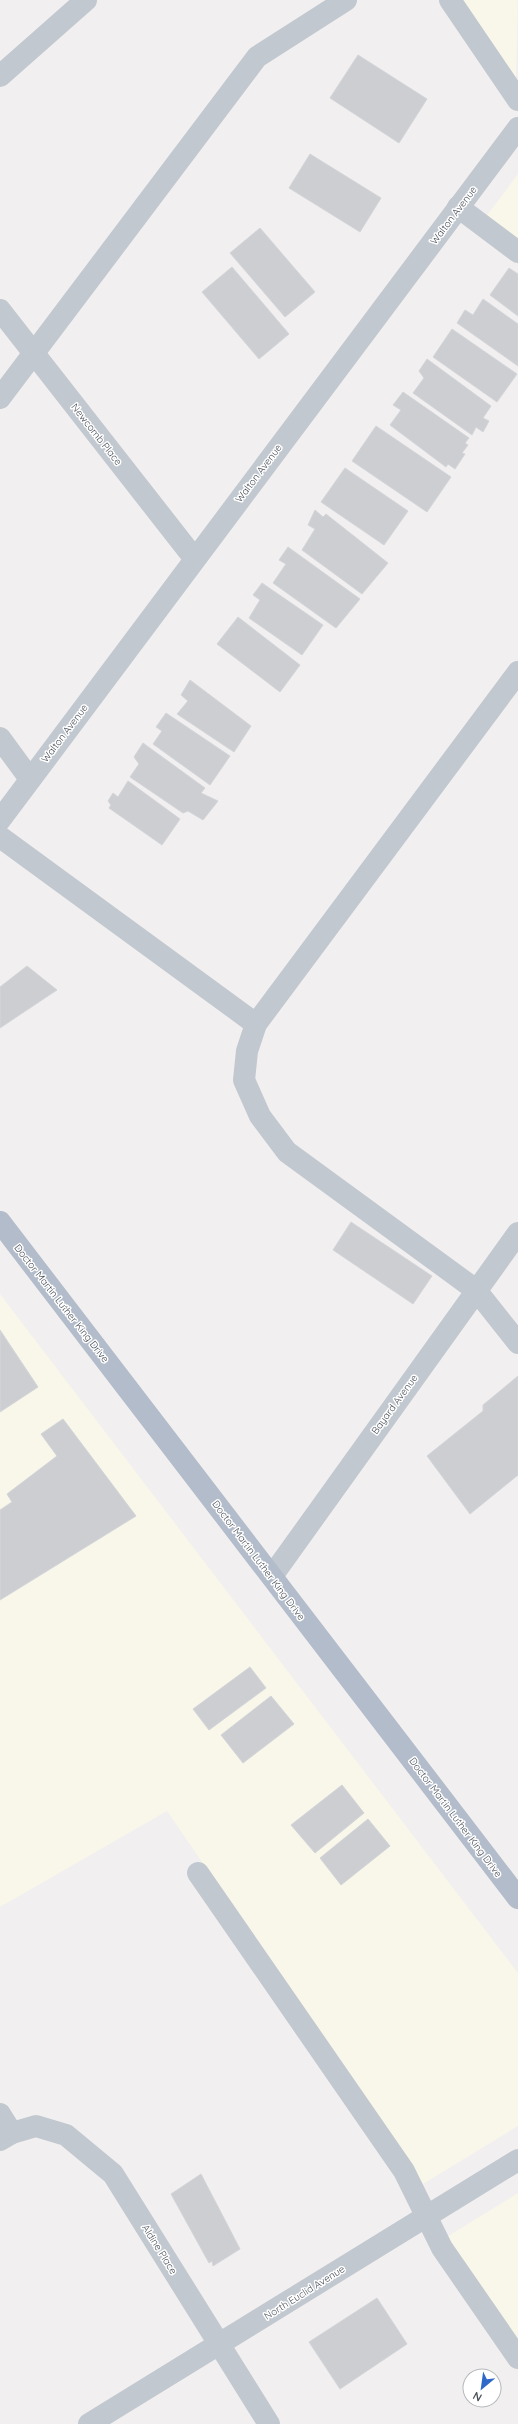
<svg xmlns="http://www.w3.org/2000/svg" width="518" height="2424" viewBox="0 0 518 2424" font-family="Quicksand,sans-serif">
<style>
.commercial{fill:#f9f6ea}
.building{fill:#ccced2;stroke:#d3d5d9}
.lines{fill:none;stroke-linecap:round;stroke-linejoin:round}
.minor{stroke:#c1c8cf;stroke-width:22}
.major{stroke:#b2bcca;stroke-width:22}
.labels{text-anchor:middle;stroke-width:3;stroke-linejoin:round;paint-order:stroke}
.street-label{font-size:10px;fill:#495059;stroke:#fff}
</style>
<rect width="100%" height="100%" fill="#f1efef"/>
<!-- commercial -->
<g class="commercial">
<polygon points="463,0 518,0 516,79"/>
<polygon points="518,174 518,242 485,218"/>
<polygon points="0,1294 518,1973 518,2126 423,2184 167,1811 0,1907"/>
<polygon points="518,2193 518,2344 445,2238"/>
</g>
<!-- building -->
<g class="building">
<polygon points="358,55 427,99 399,143 330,98"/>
<polygon points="310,154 381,198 360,232 289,188"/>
<polygon points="260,228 315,292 285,317 230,253"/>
<polygon points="232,267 289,334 259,359 202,292"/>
<polygon points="509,268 518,274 518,316 490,295"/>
<polygon points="483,299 518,324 518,366 457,323 465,310 473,315"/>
<polygon points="452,329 517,374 497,402 433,357"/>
<polygon points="427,359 491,406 483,418 489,421 483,432 476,427 472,435 413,393 424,378 419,371"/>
<polygon points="403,392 469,438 465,443 468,445 462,453 465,454 455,469 448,464 446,467 390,425 401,410 393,405"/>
<polygon points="376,426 451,477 427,512 352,461"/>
<polygon points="345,468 408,511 384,545 321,502"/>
<polygon points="315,510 323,517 326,514 388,563 362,594 302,550 315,529 308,525"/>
<polygon points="288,547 360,599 336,628 273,583 286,564 279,560"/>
<polygon points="262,583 323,625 302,655 249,618 260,600 253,595"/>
<polygon points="238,617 300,665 280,692 217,644"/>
<polygon points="190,680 251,726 234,752 177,714 188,701 181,695"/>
<polygon points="166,713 230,756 210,785 153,744 162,731 156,727"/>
<polygon points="143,743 205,788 201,793 218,801 203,820 188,811 183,813 130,777 139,764 134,757"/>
<polygon points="128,781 180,819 162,845 109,808 111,805 108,801 113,793 118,797"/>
<polygon points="27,966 57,990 0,1028 0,987"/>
<polygon points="351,1222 432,1276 413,1304 333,1250"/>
<polygon points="0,1330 38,1387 0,1412"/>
<polygon points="518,1376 518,1475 470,1514 427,1456 483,1411 483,1405"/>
<polygon points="63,1419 136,1516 0,1600 0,1510 12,1502 7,1494 57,1456 41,1434"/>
<polygon points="250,1667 266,1688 209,1730 193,1709"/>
<polygon points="271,1696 294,1724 243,1763 221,1735"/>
<polygon points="342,1785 364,1813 315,1853 291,1825"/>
<polygon points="368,1819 390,1846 341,1885 320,1858"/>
<polygon points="201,2174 240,2249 213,2266 212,2261 209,2263 171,2194"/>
<polygon points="377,2298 407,2344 340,2389 309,2342"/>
</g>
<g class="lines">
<!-- minor -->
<g class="minor">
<polyline points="450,0 518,100"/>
<polyline points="0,76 86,0"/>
<polyline points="458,207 518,252"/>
<polyline points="0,310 194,558"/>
<polyline points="0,398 257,57 346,0"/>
<polyline points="518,672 256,1024 247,1051 244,1080 260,1116 287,1152 476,1290 518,1343"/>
<polyline points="0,738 30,779"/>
<polyline points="0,820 518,128"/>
<polyline points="0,837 256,1024"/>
<polyline points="272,1576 518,1233"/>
<polyline points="198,1873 404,2171 442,2248 518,2358"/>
<polyline points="0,2114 12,2133 0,2140"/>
<polyline points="12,2133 36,2126 66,2135 113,2174 269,2424"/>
<polyline points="89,2424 518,2160"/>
</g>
<!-- major -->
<polyline class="major" points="0,1222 518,1898"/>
</g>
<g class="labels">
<!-- street labels -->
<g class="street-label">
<text transform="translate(453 215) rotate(-53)" y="4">Walton Avenue</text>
<text transform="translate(97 434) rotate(52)" y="4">Newcomb Place</text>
<text transform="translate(258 473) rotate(-53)" y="4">Walton Avenue</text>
<text transform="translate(64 733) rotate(-53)" y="4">Walton Avenue</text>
<text transform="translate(62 1303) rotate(52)" y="4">Doctor Martin Luther King Drive</text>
<text transform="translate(394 1404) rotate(-54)" y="4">Bayard Avenue</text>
<text transform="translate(259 1560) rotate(53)" y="4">Doctor Martin Luther King Drive</text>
<text transform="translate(456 1817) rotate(53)" y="4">Doctor Martin Luther King Drive</text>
<text transform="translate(160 2249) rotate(58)" y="4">Aldine Place</text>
<text transform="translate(304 2292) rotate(-32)" y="4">North Euclid Avenue</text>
</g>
</g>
<!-- north arrow -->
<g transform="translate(482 2388) rotate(209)"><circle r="19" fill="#ffffff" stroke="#b6b9bd"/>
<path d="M0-3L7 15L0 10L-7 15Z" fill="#3068c9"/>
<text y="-6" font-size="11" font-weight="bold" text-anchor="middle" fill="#495059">N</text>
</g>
</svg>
